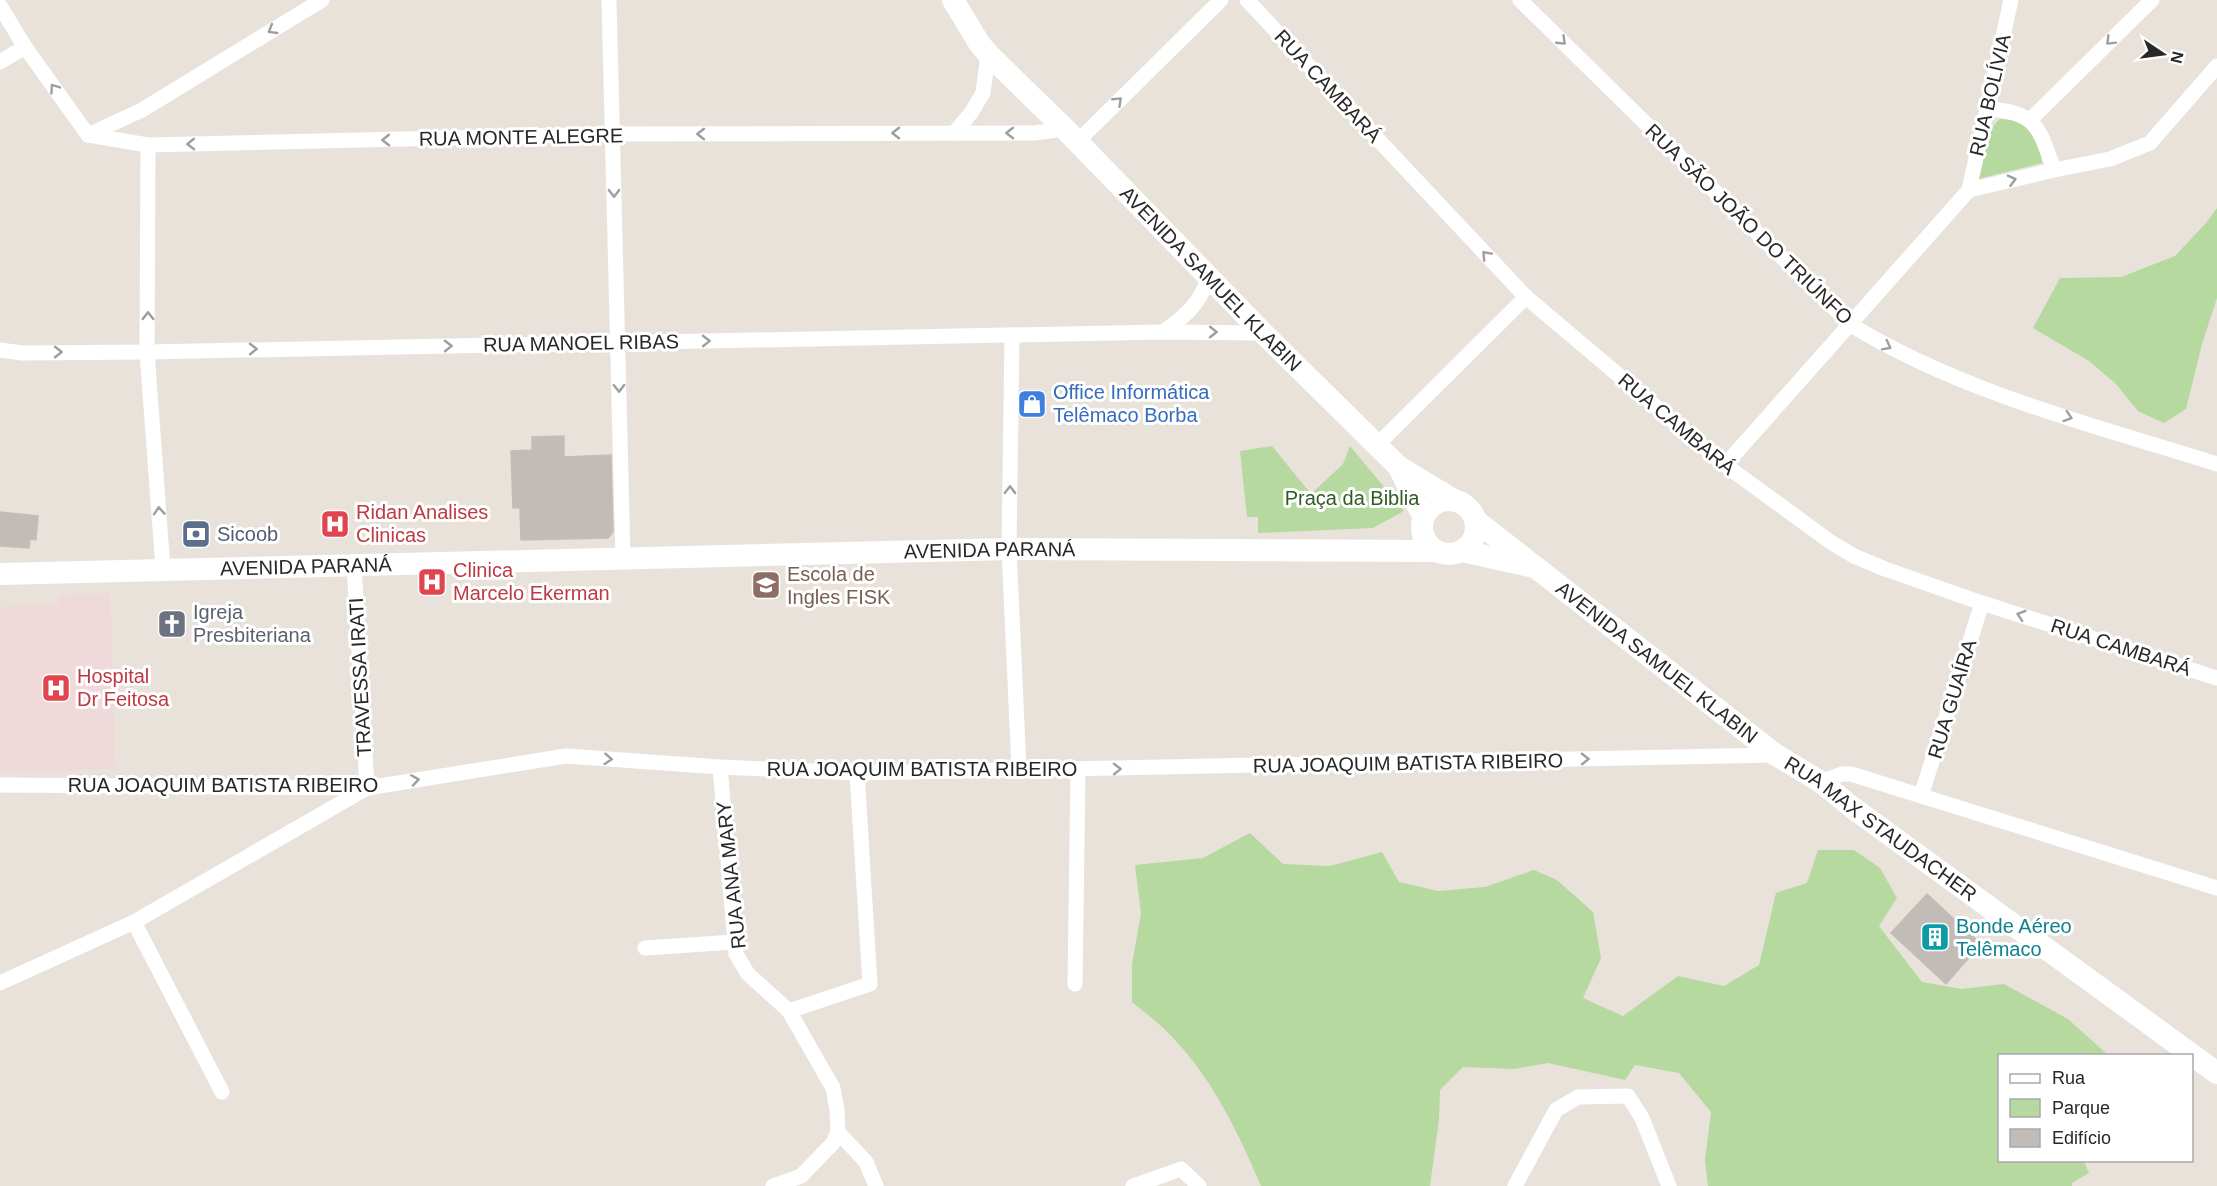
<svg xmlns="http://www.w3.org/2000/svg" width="2217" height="1186" viewBox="0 0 2217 1186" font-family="Arial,sans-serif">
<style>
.medical{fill:#efd9db}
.green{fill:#b5d99e}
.building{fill:#c1bcb8;stroke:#c4beb6;stroke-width:1.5}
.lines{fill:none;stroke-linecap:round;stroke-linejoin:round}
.street{stroke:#fff;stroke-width:15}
.secondary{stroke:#fff;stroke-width:22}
.oneway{stroke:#9e9e9e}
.labels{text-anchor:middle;stroke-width:6;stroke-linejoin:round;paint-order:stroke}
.street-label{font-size:20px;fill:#282828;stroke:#fff}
.shop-label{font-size:20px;fill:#366cbe;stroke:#fff;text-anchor:start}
.park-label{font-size:20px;fill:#305b22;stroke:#fff}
.health-label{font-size:20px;fill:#be3a42;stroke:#fff;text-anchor:start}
.service-label{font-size:20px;fill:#4e5e75;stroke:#fff;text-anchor:start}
.education-label{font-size:20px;fill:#785e54;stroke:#fff;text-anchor:start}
.worship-label{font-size:20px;fill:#5b616d;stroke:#fff;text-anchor:start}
.culture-label{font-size:20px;fill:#0d838f;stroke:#fff;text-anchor:start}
</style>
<rect width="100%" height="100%" fill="#e9e2db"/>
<!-- medical -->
<polygon class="medical" points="110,593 115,769 0,772 0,607 58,605 59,595"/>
<!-- green -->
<g class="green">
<path d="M2000,119L2022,121L2039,139L2042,163L1978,179C1981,159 1984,133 2000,119Z"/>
<polygon points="2217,208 2217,298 2202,344 2186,409 2164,423 2138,411 2116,384 2089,361 2033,328 2060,278 2121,277 2175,256 2206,223"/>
<polygon points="1272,446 1311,494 1343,464 1350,446 1404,511 1373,528 1258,533 1258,517 1247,517 1240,451"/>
<path d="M1250,833L1283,864L1330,866L1382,852L1399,882L1438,891L1485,887L1534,870L1557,880L1593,912L1601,958L1583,998L1623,1016L1678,976L1724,986L1759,965L1776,893L1807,883L1818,850H1854L1880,868L1897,898L1879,926L1922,982L1962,989L2004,984L2068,1019L2108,1055L2000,1056V1160L2084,1161L2089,1173L2072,1183V1186H1708L1705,1160L1711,1112L1679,1073L1635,1065L1625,1080L1548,1063L1514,1069L1463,1067L1440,1090L1439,1119L1430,1186H1261C1239,1134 1213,1080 1174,1039C1162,1025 1146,1014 1132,1002V964L1141,913L1135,865L1203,858Z"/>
</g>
<!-- building -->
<g class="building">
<polygon points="564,436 564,457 611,455 613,532 608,538 521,540 520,508 513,508 511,451 532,450 532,437"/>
<polygon points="0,512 38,516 36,540 30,539 29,548 0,546"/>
<polygon points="1927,894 1981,944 1946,984 1891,933"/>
</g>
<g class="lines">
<!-- street -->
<g class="street">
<polyline points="609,0 623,559"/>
<polyline points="1247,0 1526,297 1725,465 1832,543 1854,556 1885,569 1982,603 2217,678"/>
<path d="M1520,0L1851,325C1963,393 2093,425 2217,464"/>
<polyline points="0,6 25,47 88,135"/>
<polyline points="0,62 25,47"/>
<path d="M1988,109C2037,112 2039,128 2054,170"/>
<polyline points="2031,119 2152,0"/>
<polyline points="954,133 971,113 983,93 988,54"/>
<polyline points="88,135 148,145 612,134 1034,133 1065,129"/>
<polyline points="88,135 142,110 322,0"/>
<polyline points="1077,142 1221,0"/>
<polyline points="148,145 147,352 163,569"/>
<polyline points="1969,190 2054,170 2110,159 2150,143 2217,66"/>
<polyline points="1969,190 2011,0"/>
<path d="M1163,332C1187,315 1198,305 1209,278"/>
<polyline points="1012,335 1009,549 1019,769"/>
<polyline points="0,350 22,353 147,352 1163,332 1263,333"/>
<polyline points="1378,444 1526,297"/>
<polyline points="1725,465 1969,190"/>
<polyline points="720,767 736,954 748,974 789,1011 833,1088 837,1110 838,1132 833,1143 801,1176 773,1186"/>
<polyline points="1821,782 1842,774 1851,774 2217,888"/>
<polyline points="0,785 367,788 566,756 720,767 857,773 1776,755"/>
<polyline points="1921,796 1982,603"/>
<polyline points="134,922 222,1092"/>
<polyline points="645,948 734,942"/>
<polyline points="0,983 134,922 367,788 354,565"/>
<polyline points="1075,984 1078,770"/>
<polyline points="789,1011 870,984 857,773"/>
<polyline points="838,1132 866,1162 876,1186"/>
<polyline points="1133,1186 1181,1169 1199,1186"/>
<polyline points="1515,1186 1556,1110 1578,1097 1628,1096 1642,1118 1669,1186"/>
</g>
<!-- secondary -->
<g class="secondary">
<path id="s1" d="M953,0L979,43L988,54L1065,129L1263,333L1399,467L1455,501"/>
<polyline points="1399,467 1413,497 1424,517"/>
<circle cx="1449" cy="527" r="27"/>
<path id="s2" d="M1475,520L1776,755L1821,782L1853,808L2217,1073"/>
<polyline points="1462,551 1530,566"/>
<path id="s3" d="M0,574L1009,549L1436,551"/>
</g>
</g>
<!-- one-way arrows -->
<defs><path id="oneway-chevron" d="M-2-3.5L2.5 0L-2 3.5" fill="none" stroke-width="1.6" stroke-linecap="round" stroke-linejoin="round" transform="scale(1.5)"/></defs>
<g class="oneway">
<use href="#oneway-chevron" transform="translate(272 30) rotate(149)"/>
<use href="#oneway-chevron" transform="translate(1562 41) rotate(44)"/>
<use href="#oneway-chevron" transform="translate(2110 41) rotate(135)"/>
<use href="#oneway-chevron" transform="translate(54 88) rotate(-125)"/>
<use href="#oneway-chevron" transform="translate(1118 101) rotate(-44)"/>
<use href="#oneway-chevron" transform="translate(896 133) rotate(180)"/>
<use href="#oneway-chevron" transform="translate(1010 133) rotate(180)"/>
<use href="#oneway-chevron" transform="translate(701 134) rotate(180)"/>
<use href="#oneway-chevron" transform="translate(386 140) rotate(179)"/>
<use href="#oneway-chevron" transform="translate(191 144) rotate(179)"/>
<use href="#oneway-chevron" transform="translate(2012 180) rotate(-14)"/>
<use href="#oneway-chevron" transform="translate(614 193) rotate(89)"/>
<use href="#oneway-chevron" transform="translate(1486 255) rotate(-133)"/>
<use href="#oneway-chevron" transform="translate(148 316) rotate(-90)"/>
<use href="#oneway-chevron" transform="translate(1213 332) rotate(1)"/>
<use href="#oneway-chevron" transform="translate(706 341) rotate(-1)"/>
<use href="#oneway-chevron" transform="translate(448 346) rotate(-1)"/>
<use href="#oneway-chevron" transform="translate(1887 346) rotate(27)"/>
<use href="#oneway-chevron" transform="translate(253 349) rotate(-1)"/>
<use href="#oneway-chevron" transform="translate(58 352)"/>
<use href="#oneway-chevron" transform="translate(619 388) rotate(89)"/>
<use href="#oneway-chevron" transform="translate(2068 417) rotate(18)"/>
<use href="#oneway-chevron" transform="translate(1010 490) rotate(-89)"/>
<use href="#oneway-chevron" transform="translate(159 511) rotate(-94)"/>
<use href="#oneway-chevron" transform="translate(2021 615) rotate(-162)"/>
<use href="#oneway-chevron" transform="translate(608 759) rotate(4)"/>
<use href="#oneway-chevron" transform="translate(1585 759) rotate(-1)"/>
<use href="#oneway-chevron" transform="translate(1117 769) rotate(-1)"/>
<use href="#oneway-chevron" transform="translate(415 780) rotate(-9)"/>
</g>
<!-- icons -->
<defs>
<g id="shop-square" transform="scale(1.5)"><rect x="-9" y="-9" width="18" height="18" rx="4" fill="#3f7fe0" stroke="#fff"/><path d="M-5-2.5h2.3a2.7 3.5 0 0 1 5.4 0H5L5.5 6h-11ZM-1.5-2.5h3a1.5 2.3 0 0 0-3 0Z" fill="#fff"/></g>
<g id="hospital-square" transform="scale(1.5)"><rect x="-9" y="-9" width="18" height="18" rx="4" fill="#e0444e" stroke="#fff"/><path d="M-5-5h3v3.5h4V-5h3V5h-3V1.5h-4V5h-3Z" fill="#fff"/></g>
<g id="bank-square" transform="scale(1.5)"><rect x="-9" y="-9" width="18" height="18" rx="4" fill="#5c6f8a" stroke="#fff"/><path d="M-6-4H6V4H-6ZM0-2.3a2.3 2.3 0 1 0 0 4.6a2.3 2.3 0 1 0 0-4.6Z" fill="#fff"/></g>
<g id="school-square" transform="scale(1.5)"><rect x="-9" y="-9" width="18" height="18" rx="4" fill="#8d6e63" stroke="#fff"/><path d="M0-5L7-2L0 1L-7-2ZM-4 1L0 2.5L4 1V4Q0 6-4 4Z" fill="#fff"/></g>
<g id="church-square" transform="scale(1.5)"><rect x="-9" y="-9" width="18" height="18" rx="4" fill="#6b7280" stroke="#fff"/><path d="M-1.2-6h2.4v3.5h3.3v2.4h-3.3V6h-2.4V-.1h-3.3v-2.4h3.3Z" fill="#fff"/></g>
<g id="building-square" transform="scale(1.5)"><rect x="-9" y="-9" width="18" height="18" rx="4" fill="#0f9aa8" stroke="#fff"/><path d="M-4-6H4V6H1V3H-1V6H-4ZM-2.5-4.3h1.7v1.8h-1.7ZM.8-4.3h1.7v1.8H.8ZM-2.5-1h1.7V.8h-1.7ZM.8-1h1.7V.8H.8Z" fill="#fff"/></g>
</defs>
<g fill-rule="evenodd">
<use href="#shop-square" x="1032" y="404"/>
<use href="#hospital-square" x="335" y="524"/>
<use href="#bank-square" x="196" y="534"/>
<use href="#hospital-square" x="432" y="582"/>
<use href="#school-square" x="766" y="585"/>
<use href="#church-square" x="172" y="624"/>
<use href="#hospital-square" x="56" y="688"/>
<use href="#building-square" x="1935" y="937"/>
</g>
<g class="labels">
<!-- street labels -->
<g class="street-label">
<text transform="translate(1328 86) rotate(47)" y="7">RUA CAMBARÁ</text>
<text transform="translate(1990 95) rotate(-77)" y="7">RUA BOLÍVIA</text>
<text transform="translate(521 137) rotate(-1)" y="7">RUA MONTE ALEGRE</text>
<text transform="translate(1749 224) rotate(44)" y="7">RUA SÃO JOÃO DO TRIÚNFO</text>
<text dy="7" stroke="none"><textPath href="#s1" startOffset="381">AVENIDA SAMUEL KLABIN</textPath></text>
<text transform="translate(581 343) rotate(-1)" y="7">RUA MANOEL RIBAS</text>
<text transform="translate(1677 424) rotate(40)" y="7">RUA CAMBARÁ</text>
<text dy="7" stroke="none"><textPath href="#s3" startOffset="990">AVENIDA PARANÁ</textPath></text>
<text dy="7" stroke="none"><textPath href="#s3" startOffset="306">AVENIDA PARANÁ</textPath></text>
<text transform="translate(2121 647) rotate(18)" y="7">RUA CAMBARÁ</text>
<text dy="7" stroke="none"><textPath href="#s2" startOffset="231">AVENIDA SAMUEL KLABIN</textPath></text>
<text transform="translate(360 677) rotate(-93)" y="7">TRAVESSA IRATI</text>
<text transform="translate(1952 699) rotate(-73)" y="7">RUA GUAÍRA</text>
<text transform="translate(1408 763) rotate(-1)" y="7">RUA JOAQUIM BATISTA RIBEIRO</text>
<text x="922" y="776">RUA JOAQUIM BATISTA RIBEIRO</text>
<text x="223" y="792">RUA JOAQUIM BATISTA RIBEIRO</text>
<text dy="7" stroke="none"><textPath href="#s2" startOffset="510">RUA MAX STAUDACHER</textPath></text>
<text transform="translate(731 875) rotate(-96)" y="7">RUA ANA MARY</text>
</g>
<!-- shop labels -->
<g class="shop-label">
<text x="1053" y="399">Office Informática<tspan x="1053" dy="23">Telêmaco Borba</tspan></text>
</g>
<!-- park labels -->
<g class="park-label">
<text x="1352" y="505">Praça da Biblia</text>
</g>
<!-- health labels -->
<g class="health-label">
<text x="356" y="519">Ridan Analises<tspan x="356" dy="23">Clinicas</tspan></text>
<text x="453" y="577">Clinica<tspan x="453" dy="23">Marcelo Ekerman</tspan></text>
<text x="77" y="683">Hospital<tspan x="77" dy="23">Dr Feitosa</tspan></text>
</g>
<!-- service labels -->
<g class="service-label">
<text x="217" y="541">Sicoob</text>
</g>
<!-- education labels -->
<g class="education-label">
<text x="787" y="581">Escola de<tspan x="787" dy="23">Ingles FISK</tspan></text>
</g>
<!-- worship labels -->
<g class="worship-label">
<text x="193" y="619">Igreja<tspan x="193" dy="23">Presbiteriana</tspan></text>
</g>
<!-- culture labels -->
<g class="culture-label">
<text x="1956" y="933">Bonde Aéreo<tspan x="1956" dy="23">Telêmaco</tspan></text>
</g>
</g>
<!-- legend -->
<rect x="1998" y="1054" width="195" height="108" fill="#ffffff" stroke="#a9a9a9" stroke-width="1.5"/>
<rect x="2010" y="1074" width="30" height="9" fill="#ffffff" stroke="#a9a9a9" stroke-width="1.5"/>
<text x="2052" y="1084" font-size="18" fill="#282828">Rua</text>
<rect x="2010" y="1099" width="30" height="18" fill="#b5d99e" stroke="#a9a9a9" stroke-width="1.5"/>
<text x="2052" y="1114" font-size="18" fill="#282828">Parque</text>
<rect x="2010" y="1129" width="30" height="18" fill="#c1bcb8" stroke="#a9a9a9" stroke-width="1.5"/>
<text x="2052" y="1144" font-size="18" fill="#282828">Edifício</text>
<!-- north arrow -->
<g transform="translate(2163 54) rotate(103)" stroke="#ffffff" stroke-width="4.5" paint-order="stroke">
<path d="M0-4.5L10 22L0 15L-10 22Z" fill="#282828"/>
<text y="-9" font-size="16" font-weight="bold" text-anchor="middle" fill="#282828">N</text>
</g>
</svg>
